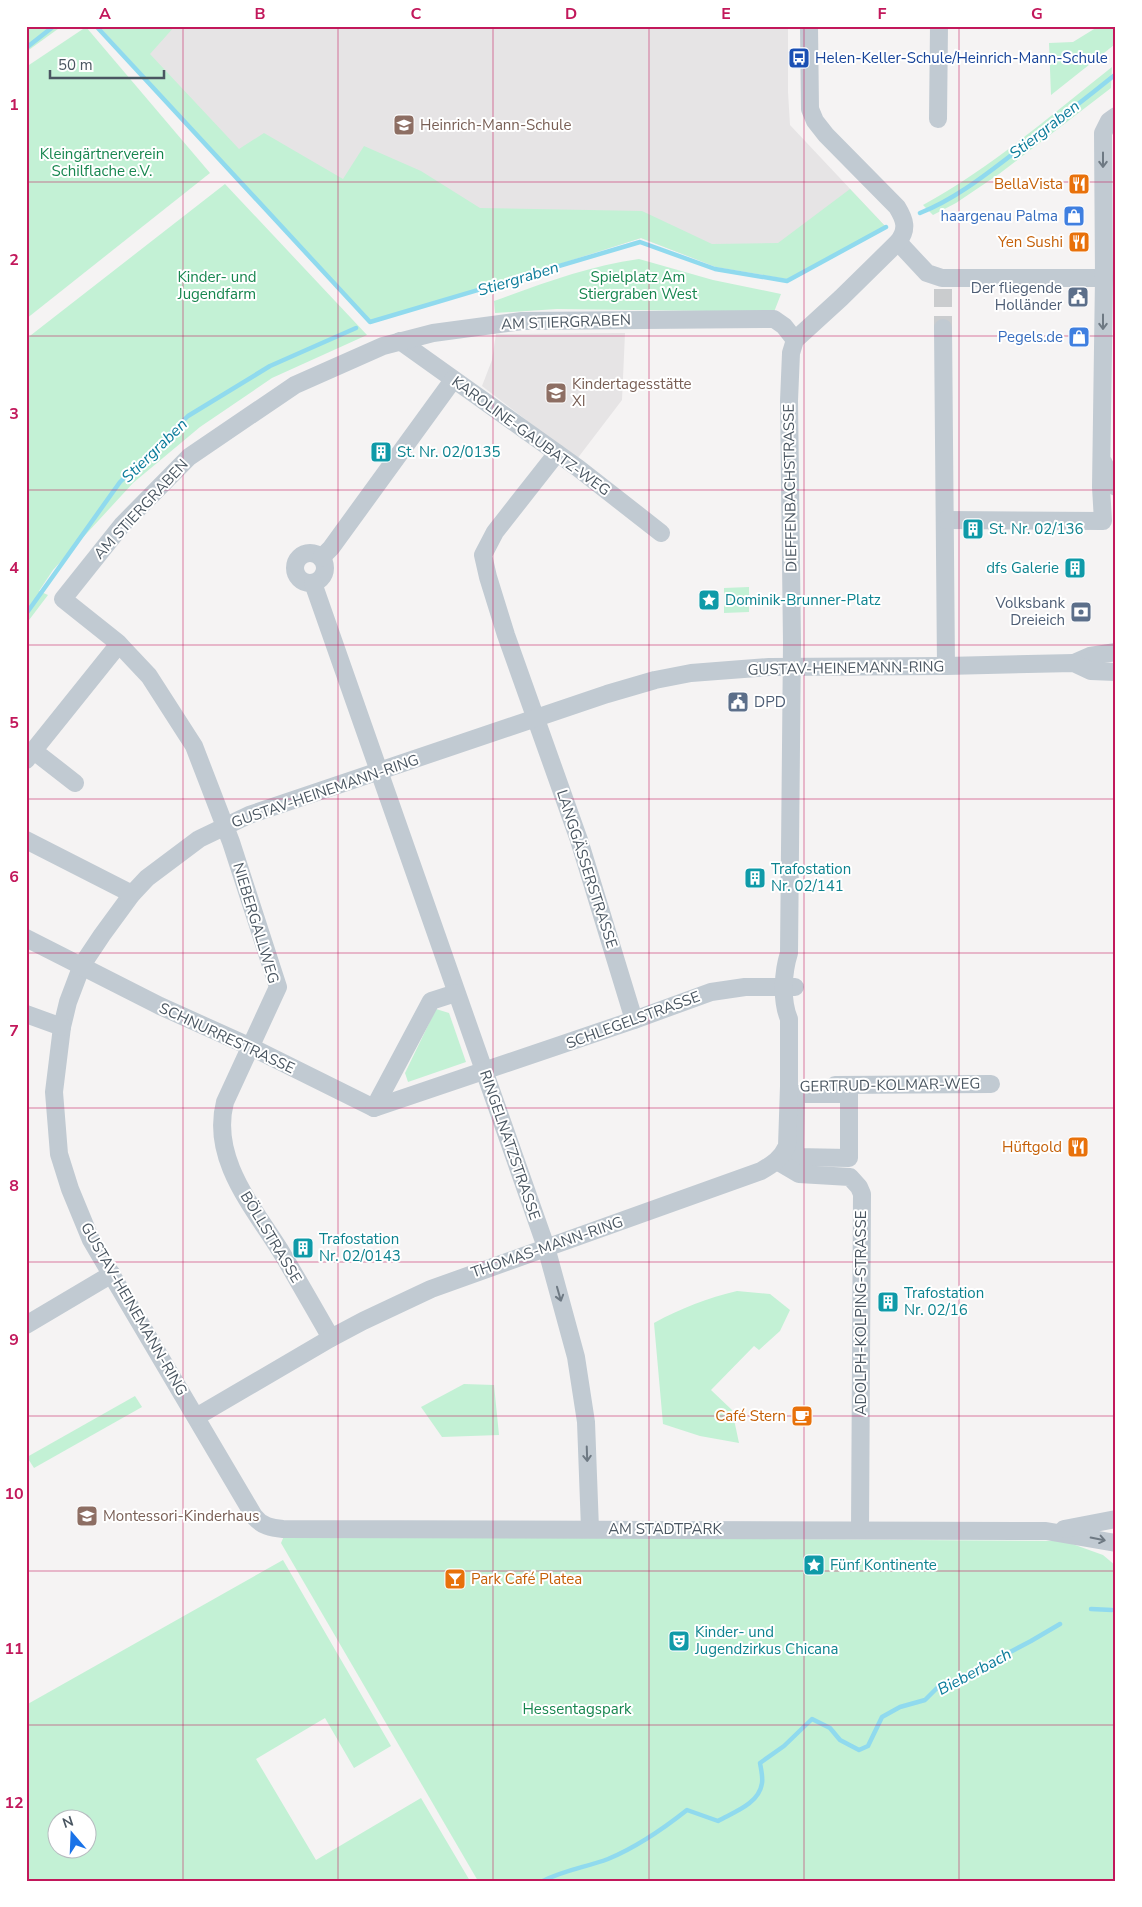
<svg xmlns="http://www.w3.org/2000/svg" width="1142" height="1907" viewBox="0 0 1142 1907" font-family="'Nunito Sans',sans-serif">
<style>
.education{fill:#e6e4e5}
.green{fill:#c3f1d5;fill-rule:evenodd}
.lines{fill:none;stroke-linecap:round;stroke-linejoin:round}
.stream{stroke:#90daee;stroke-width:4.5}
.street-tunnel{stroke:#caccce;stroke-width:18;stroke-dasharray:18 9;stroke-linecap:butt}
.street{stroke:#c1cad2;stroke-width:18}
.oneway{stroke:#6e7983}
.grid{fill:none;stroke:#c2185b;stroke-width:1;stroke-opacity:0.55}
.labels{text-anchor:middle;stroke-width:4;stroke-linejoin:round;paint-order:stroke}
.transit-label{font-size:15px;fill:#164399;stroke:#fff;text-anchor:start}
.education-label{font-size:15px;fill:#785e54;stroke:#fff;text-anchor:start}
.park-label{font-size:15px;fill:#17864f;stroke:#fff}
.food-label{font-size:15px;fill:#c56008;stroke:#fff;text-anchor:end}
.shop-label{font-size:15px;fill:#366cbe;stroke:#fff;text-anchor:end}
.service-label{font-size:15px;fill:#4e5e75;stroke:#fff;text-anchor:end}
.street-label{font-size:15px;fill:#4a5661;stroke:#fff}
.culture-label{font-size:15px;fill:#0d838f;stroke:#fff;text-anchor:start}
.water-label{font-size:16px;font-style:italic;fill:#0c7c9b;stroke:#fff}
.neatline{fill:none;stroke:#c2185b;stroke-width:2}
.grid-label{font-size:16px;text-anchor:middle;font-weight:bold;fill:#c2185b}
</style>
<rect width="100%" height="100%" fill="#f5f3f3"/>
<!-- education -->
<g class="education">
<polygon points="99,26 788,26 788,92 790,125 885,226 787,279 716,267 641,238 506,281 369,322"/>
<polygon points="625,333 622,400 577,459 482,386 492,360 496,334"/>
</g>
<!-- green -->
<g class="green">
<polygon points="26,26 62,26 26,52"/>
<polygon points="99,26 175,26 150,54 239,149 264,133 343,179 364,146 421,171 480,208 642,211 712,244 778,243 850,189 885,226 787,279 716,267 641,238 506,281 369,322"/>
<polygon points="1099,26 1114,26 1114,45 1051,95 1049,43 1073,42"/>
<polygon points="86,27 210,173 26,319 26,67"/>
<path d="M1112,67L1111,88L999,174L956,203L933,215L923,205C991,168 1051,115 1112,67Z"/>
<polygon points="225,184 367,335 272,378 200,427 133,483 53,570 39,591 48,595 26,624 26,339"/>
<path d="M639,259L713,280L781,294L774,312L557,309L495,313L494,301C541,284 588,266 639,259Z"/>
<polygon points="749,587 749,612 724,613 724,588"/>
<polygon points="436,1009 449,1013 466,1062 408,1082 405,1073"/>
<path d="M737,1291L770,1294L790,1310L780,1331L759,1350L754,1346L711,1390L732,1410L739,1443L700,1436L663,1424L654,1323C681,1308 708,1298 737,1291Z"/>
<polygon points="464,1384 494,1385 499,1435 442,1437 421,1407"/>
<polygon points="135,1396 142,1407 34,1468 27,1457"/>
<polygon points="284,1536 1064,1541 1103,1555 1116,1566 1116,1760 1113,1881 478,1881 281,1543"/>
<path d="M283,1560L391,1746L354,1768L325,1718L256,1759L316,1860L421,1798L470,1881H26V1705ZM58,1820H88V1850H58Z"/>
</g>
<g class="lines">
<!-- stream -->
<g class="stream">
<polyline points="96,26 370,322 640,242 715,269 787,281 886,227"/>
<polyline points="26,48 54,26"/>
<path d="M920,213C958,198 990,171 1022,147C1054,123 1085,99 1116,74"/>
<polyline points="26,614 120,482 188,416 270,366 356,328"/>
<polyline points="1091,1609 1112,1610"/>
<path d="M543,1881C564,1870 587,1867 608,1859C637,1847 663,1829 687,1810L718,1821C734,1812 759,1804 762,1783C763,1777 761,1769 760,1763L784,1746L812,1719L830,1728L840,1740L859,1750L868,1746L882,1717L900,1707L925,1700L940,1685L971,1675L995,1660L1031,1641L1060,1624"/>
</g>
<!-- street-tunnel -->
<polyline class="street-tunnel" points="943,289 943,328"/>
<!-- street -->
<g class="street">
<polyline points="938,119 939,26"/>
<polyline points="898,242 927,273 942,278 1104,278"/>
<polyline points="943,328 946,666"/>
<polyline points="400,341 578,468 661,533"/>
<polyline points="557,453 495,532 483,555 488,577 506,635 579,840 634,1020"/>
<polyline points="1103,462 1116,487"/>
<polyline points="946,520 1103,521 1101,487 1104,278 1103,133 1109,121 1116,116"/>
<circle cx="310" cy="568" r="15"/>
<polyline points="321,558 331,548 453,380"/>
<polyline points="313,583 546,1247 576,1357 586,1422 590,1529"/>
<polyline points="1074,663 1090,656 1116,652"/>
<path d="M1116,672L1091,671L1074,663L946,666L769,667L691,673L655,680L607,694L249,815L199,839L147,878L132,894L102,935L82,965L68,1002L62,1027L54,1092L59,1154L70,1189L91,1240L254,1516C261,1526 272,1528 283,1529L1046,1531L1116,1543"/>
<polyline points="34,751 75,783"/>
<polyline points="26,760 119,644"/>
<polyline points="26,840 132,894"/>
<polyline points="26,938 160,1006 251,1047 374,1108 634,1020 711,992 745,987 795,987"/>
<polyline points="26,1014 62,1027"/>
<polyline points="835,1085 991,1084"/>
<polygon points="796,1094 849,1094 849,1158 795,1157"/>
<polyline points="374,1108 431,1001 456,993"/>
<polyline points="777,1161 799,1174 850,1177 859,1187 862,1194 860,1530"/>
<polyline points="26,1325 112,1274"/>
<path d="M331,1338C315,1310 299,1282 283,1255C255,1209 210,1160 225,1102L278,987L231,842L194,746L149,676L117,642L63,599L122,525L189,457L295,385L383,346L433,333L522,321L774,319L784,326L795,340"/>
<path d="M196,1417L331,1338L363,1321L431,1289L761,1171C773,1164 781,1159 787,1146L789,1086V1019C781,1000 783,972 789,953L792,643L789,401L791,353L795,340L841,298L898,242C908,229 905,220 897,207L826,135L815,121L810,109L809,26"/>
<polyline points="1064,1529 1116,1519"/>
</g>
</g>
<!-- one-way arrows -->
<defs><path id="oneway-shaft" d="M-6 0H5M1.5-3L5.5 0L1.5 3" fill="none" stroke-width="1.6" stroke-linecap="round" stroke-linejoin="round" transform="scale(1.25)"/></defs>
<g class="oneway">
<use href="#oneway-shaft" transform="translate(1103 160) rotate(90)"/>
<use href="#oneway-shaft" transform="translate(1103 322) rotate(90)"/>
<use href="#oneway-shaft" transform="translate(559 1294) rotate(74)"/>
<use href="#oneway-shaft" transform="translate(587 1454) rotate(88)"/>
<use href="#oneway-shaft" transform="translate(1098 1539) rotate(11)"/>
</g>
<!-- grid -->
<path class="grid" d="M183,26V1881M338,26V1881M493,26V1881M649,26V1881M804,26V1881M959,26V1881M26,182H1116M26,336H1116M26,490H1116M26,645H1116M26,799H1116M26,953H1116M26,1108H1116M26,1262H1116M26,1416H1116M26,1571H1116M26,1725H1116"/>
<!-- icons -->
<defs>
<g id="bus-square" transform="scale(1.125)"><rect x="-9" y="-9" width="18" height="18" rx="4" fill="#1a4fb4" stroke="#fff"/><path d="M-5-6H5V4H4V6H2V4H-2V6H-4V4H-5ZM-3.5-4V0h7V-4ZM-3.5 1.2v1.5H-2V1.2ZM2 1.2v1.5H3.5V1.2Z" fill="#fff"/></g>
<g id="school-square" transform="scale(1.125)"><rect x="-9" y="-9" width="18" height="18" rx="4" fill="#8d6e63" stroke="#fff"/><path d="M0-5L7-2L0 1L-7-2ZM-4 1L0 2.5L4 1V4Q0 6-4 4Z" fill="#fff"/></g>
<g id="restaurant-square" transform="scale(1.125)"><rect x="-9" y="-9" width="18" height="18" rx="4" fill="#e8710a" stroke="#fff"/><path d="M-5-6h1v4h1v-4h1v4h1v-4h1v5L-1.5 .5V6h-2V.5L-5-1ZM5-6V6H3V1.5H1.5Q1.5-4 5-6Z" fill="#fff"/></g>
<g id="shop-square" transform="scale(1.125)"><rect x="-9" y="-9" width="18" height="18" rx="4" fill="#3f7fe0" stroke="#fff"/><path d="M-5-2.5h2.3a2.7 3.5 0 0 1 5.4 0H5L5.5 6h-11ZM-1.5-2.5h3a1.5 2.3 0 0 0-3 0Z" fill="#fff"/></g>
<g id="civic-square" transform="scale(1.125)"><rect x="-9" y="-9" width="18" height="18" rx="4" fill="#5c6f8a" stroke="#fff"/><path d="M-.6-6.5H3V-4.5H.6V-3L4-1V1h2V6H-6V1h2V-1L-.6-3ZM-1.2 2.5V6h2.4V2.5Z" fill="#fff"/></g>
<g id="building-square" transform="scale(1.125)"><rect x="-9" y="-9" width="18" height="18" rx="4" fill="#0f9aa8" stroke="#fff"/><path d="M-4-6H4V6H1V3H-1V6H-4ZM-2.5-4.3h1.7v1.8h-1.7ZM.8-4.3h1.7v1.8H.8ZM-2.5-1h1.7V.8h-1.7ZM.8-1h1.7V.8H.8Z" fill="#fff"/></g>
<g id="sight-square" transform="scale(1.125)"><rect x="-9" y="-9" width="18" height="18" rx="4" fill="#0f9aa8" stroke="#fff"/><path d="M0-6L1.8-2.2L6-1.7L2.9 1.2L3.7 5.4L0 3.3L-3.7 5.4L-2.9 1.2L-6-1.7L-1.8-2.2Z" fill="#fff"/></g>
<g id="bank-square" transform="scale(1.125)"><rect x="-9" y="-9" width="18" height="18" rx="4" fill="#5c6f8a" stroke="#fff"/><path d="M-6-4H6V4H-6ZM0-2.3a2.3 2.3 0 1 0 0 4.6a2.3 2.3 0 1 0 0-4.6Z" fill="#fff"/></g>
<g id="cafe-square" transform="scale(1.125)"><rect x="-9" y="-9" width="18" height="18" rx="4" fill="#e8710a" stroke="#fff"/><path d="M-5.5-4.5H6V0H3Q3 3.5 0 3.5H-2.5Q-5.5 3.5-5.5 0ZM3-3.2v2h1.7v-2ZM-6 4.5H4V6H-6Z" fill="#fff"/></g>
<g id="bar-square" transform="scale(1.125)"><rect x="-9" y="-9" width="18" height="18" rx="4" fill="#e8710a" stroke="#fff"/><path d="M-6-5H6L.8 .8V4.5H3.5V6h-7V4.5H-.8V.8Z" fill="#fff"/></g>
<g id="theatre-square" transform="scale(1.125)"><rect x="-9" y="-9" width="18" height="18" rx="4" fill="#0f9aa8" stroke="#fff"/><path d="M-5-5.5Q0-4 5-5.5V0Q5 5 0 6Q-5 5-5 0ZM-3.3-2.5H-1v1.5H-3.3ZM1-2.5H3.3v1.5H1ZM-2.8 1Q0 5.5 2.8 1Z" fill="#fff"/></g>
</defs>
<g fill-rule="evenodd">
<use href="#bus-square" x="799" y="58"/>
<use href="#school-square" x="404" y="125"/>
<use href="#restaurant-square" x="1079" y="184"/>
<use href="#shop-square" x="1074" y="216"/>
<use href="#restaurant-square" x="1079" y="242"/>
<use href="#civic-square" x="1078" y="297"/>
<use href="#shop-square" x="1079" y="337"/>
<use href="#school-square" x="556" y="393"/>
<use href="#building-square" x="381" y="452"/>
<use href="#building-square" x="973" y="529"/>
<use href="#building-square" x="1075" y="568"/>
<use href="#sight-square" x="709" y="600"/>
<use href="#bank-square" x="1081" y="612"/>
<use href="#civic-square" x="738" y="702"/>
<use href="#building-square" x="755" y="878"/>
<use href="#restaurant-square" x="1078" y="1147"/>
<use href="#building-square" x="303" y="1248"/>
<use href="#building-square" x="888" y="1302"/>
<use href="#cafe-square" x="802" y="1416"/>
<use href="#school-square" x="87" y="1516"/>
<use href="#sight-square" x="814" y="1565"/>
<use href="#bar-square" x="455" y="1579"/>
<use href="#theatre-square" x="679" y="1641"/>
</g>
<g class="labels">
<!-- transit labels -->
<g class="transit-label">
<text x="815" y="63">Helen-Keller-Schule/Heinrich-Mann-Schule</text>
</g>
<!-- education labels -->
<g class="education-label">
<text x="420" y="130">Heinrich-Mann-Schule</text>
<text x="572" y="389">Kindertagesstätte<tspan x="572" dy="17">XI</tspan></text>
<text x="103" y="1521">Montessori-Kinderhaus</text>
</g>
<!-- park labels -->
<g class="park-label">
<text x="102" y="159">Kleingärtnerverein<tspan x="102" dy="17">Schilflache e.V.</tspan></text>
<text x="217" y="282">Kinder- und<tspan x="217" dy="17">Jugendfarm</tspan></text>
<text x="638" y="282">Spielplatz Am<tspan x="638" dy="17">Stiergraben West</tspan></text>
<text x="577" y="1714">Hessentagspark</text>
</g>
<!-- food labels -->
<g class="food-label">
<text x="1063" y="189">BellaVista</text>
<text x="1063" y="247">Yen Sushi</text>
<text x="1062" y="1152">Hüftgold</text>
<text x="786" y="1421">Café Stern</text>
<text x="471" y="1584" text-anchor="start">Park Café Platea</text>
</g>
<!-- shop labels -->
<g class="shop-label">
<text x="1058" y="221">haargenau Palma</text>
<text x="1063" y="342">Pegels.de</text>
</g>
<!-- service labels -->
<g class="service-label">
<text x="1062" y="293">Der fliegende<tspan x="1062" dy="17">Holländer</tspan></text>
<text x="1065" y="608">Volksbank<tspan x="1065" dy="17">Dreieich</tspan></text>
<text x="754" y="707" text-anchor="start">DPD</text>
</g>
<!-- street labels -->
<g class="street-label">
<text transform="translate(566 322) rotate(-2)" y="5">AM STIERGRABEN</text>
<text transform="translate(531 436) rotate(36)" y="5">KAROLINE-GAUBATZ-WEG</text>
<text transform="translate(790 488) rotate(-91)" y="5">DIEFFENBACHSTRASSE</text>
<text transform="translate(141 509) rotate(-47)" y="5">AM STIERGRABEN</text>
<text transform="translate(846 668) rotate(-1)" y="5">GUSTAV-HEINEMANN-RING</text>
<text transform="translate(325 791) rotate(-19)" y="5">GUSTAV-HEINEMANN-RING</text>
<text transform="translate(587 869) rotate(72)" y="5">LANGGÄSSERSTRASSE</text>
<text transform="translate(256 923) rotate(73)" y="5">NIEBERGALLWEG</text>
<text transform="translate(633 1020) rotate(-20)" y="5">SCHLEGELSTRASSE</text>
<text transform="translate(227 1038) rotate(25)" y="5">SCHNURRESTRASSE</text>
<text transform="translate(890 1085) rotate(-1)" y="5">GERTRUD-KOLMAR-WEG</text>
<text transform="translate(510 1145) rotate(71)" y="5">RINGELNATZSTRASSE</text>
<text transform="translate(271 1237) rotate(59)" y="5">BÖLLSTRASSE</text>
<text transform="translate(547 1247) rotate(-19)" y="5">THOMAS-MANN-RING</text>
<text transform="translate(134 1309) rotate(60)" y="5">GUSTAV-HEINEMANN-RING</text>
<text transform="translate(861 1313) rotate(-90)" y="5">ADOLPH-KOLPING-STRASSE</text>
<text x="665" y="1534">AM STADTPARK</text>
</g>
<!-- culture labels -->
<g class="culture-label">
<text x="397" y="457">St. Nr. 02/0135</text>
<text x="989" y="534">St. Nr. 02/136</text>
<text x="1059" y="573" text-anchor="end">dfs Galerie</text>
<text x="725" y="605">Dominik-Brunner-Platz</text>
<text x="771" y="874">Trafostation<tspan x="771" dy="17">Nr. 02/141</tspan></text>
<text x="319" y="1244">Trafostation<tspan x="319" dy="17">Nr. 02/0143</tspan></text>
<text x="904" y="1298">Trafostation<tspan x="904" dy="17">Nr. 02/16</tspan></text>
<text x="830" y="1570">Fünf Kontinente</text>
<text x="695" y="1637">Kinder- und<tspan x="695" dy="17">Jugendzirkus Chicana</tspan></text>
</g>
<!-- water labels -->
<g class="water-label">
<text transform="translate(1044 129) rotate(-38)" y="6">Stiergraben</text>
<text transform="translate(518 278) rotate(-17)" y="6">Stiergraben</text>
<text transform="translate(154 450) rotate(-44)" y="6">Stiergraben</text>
<text transform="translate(974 1671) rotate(-28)" y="6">Bieberbach</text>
</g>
</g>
<!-- border -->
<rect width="1142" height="1907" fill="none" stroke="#ffffff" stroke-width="55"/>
<!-- north arrow -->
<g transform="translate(72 1834) rotate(341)"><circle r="24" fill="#ffffff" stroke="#b7bbc0"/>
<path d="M0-4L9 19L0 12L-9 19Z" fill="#1a73e8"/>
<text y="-8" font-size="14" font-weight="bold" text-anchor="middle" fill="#4a5661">N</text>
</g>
<!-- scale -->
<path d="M50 70v8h114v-8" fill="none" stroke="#4a5661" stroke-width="2.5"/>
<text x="58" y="70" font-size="15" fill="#4a5661" stroke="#ffffff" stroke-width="4" paint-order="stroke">50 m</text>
<rect x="28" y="28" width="1086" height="1852" class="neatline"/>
<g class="grid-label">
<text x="105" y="19">A</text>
<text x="260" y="19">B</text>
<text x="416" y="19">C</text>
<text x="571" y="19">D</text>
<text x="726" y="19">E</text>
<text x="882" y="19">F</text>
<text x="1037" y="19">G</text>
<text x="14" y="110">1</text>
<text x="14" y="265">2</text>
<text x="14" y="419">3</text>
<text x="14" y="573">4</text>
<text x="14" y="728">5</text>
<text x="14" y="882">6</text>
<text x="14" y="1036">7</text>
<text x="14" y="1191">8</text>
<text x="14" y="1345">9</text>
<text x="14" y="1499">10</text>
<text x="14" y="1654">11</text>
<text x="14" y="1808">12</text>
</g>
</svg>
